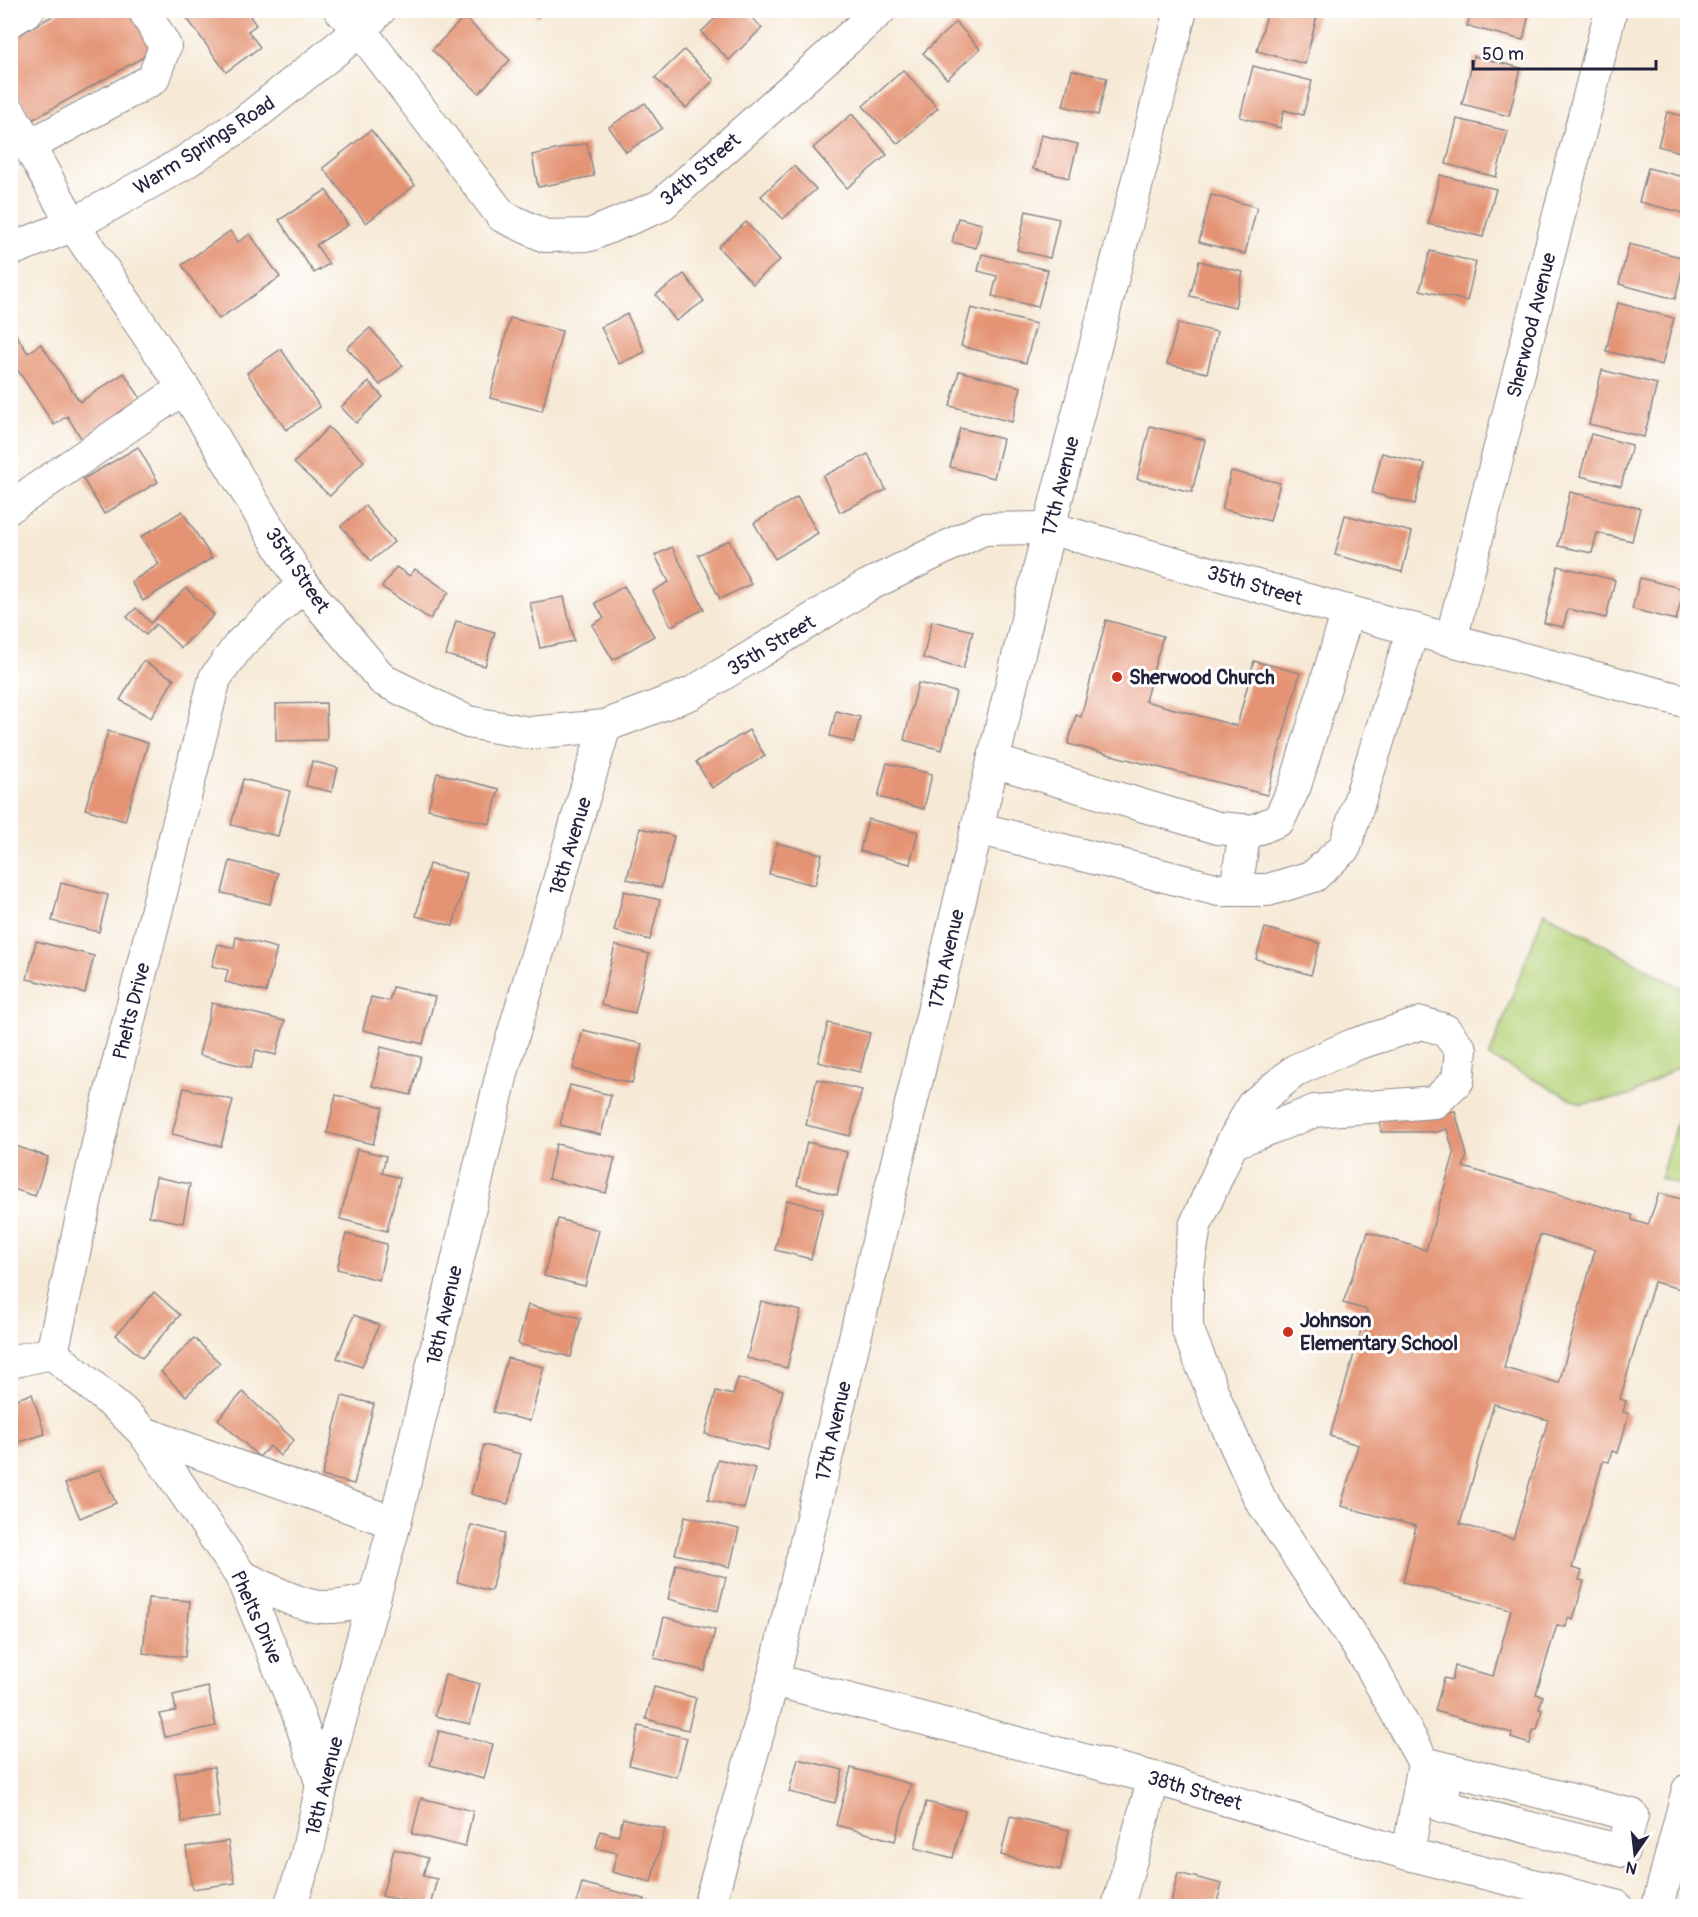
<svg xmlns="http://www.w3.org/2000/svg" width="1698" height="1917" viewBox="0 0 1698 1917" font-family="Pangolin,sans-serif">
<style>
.green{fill:#b5d177;stroke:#6c7a59;stroke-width:1.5}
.building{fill:#e49474;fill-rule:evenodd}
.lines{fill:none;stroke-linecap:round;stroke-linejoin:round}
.minor-casing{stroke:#8c8688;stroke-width:34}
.major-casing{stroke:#8c8688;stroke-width:35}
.minor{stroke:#fff;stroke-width:32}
.major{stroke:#fff;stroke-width:33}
.poi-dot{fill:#c8321e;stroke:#fff;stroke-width:2}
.labels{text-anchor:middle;stroke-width:6;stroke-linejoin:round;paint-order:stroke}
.street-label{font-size:20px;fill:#22223b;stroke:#fff}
.poi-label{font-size:20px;font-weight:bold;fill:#22223b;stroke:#fff;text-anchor:start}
</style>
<rect width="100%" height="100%" fill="#fff"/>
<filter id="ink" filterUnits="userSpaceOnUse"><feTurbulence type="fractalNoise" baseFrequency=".0167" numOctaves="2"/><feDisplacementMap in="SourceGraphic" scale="12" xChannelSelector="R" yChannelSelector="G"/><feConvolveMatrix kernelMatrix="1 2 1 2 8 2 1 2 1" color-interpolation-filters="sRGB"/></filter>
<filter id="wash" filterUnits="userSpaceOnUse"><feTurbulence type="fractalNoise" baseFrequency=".008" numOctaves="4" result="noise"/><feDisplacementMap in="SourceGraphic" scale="24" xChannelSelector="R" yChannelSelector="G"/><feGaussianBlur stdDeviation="1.35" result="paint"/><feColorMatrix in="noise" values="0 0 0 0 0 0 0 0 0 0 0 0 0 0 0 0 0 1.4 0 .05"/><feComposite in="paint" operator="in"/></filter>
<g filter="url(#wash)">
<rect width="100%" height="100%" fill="#f6e9d5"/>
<!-- green -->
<g class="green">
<polygon points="1544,912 1687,991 1687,1061 1630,1096 1582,1104 1489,1057"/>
<polygon points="1687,1087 1687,1187 1660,1179"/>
</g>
<g id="blocks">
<!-- building -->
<g class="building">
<polygon points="63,10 133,10 156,50 32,120 10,81 10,40"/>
<polygon points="181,10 246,10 256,25 248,31 260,47 226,72"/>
<polygon points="530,10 544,10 537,17"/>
<polygon points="724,10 744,10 762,28 729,60 701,32"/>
<polygon points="1268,10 1318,12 1305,64 1257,51"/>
<polygon points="1471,10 1530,10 1523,40 1467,26"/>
<polygon points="464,17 510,60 479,93 432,50"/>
<polygon points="956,22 980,49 947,79 923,53"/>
<polygon points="684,50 714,80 686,108 655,78"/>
<polygon points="1474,56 1521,68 1509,116 1462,104"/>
<polygon points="1253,66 1312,81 1303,115 1284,110 1280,128 1240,117"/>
<polygon points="903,70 938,108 898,144 863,106"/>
<polygon points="1072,70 1107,78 1098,115 1063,106"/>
<polygon points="645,103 662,128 626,152 609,127"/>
<polygon points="1667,112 1688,117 1688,154 1658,146"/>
<polygon points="852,114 887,155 847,188 813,148"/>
<polygon points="1457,119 1508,131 1496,177 1446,164"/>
<polygon points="371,130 415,185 366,223 323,168"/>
<polygon points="1041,135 1078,144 1069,178 1033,169"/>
<polygon points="587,143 594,176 538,187 532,155"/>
<polygon points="794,166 816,189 783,219 761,196"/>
<polygon points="1648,168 1688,178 1688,214 1639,202"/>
<polygon points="1440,175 1496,189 1483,237 1428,224"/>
<polygon points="326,190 348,225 316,245 329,264 314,273 279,220"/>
<polygon points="1211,195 1257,207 1245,254 1199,242"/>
<polygon points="1026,211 1059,219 1050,258 1017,250"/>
<polygon points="958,218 982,224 976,248 952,242"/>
<polygon points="746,222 780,260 753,284 718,247"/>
<polygon points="230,231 238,242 250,234 280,277 219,319 182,265"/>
<polygon points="1629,244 1685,258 1675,299 1619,284"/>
<polygon points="1430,251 1476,262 1467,301 1420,290"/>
<polygon points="982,254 1048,270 1038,307 992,296 997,276 978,271"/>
<polygon points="1199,261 1243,272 1235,307 1190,296"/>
<polygon points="684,274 704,301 676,321 656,295"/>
<polygon points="1618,303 1674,318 1662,365 1606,351"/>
<polygon points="971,308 1036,324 1026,363 961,346"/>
<polygon points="627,314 645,352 619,364 601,327"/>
<polygon points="510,318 562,331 542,411 490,398"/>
<polygon points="1178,323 1217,332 1207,373 1167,364"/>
<polygon points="10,326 28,353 41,344 80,402 124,373 143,402 83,441 67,416 54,425 15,366 10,369"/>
<polygon points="370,328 403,366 380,385 347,348"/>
<polygon points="281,349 320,407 286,430 247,373"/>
<polygon points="1602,370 1657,384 1644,437 1589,424"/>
<polygon points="959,371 1021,387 1012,422 950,406"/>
<polygon points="369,382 383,397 356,423 341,407"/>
<polygon points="1150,426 1205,440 1192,492 1137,479"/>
<polygon points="328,427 364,461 330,496 294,463"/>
<polygon points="960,428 1003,439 994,478 950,467"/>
<polygon points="1591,434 1632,445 1621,486 1580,476"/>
<polygon points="138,447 158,482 104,514 83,479"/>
<polygon points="1382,453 1425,464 1415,504 1372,493"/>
<polygon points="868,454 886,490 840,512 823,476"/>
<polygon points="1231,471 1280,483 1270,521 1222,509"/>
<polygon points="1570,492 1640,508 1632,541 1597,533 1592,553 1558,546"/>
<polygon points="797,497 818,533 775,559 754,523"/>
<polygon points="365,506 394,542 371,561 341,526"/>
<polygon points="182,511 212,558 143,601 131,582 159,564 141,537"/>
<polygon points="1345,515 1412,532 1402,572 1335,555"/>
<polygon points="729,540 751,584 720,599 698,555"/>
<polygon points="672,547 704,609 671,626 653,591 669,582 655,555"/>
<polygon points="1558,566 1615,580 1606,618 1568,609 1563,627 1544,623"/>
<polygon points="396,567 410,576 415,569 449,592 430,619 382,587"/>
<polygon points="1640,578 1684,589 1676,620 1632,609"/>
<polygon points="624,586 654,636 613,660 592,625 604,618 595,603"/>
<polygon points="186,588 214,615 181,648 156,624 146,635 127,617 136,608 151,623"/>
<polygon points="564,597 574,641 540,648 530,603"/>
<polygon points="1106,620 1163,636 1145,701 1237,726 1254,661 1300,673 1267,795 1068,744 1076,715 1081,717"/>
<polygon points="456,621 495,632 485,666 446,655"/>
<polygon points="932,621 973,631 963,669 923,658"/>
<polygon points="143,661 174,679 151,718 120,700"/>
<polygon points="918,683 956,692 942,750 904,740"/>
<polygon points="326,703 327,740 276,741 276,704"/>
<polygon points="836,711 860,717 854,742 830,736"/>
<polygon points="749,730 765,756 712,788 696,762"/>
<polygon points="108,731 148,743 125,821 85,809"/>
<polygon points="312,761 338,768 332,792 306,786"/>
<polygon points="887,763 932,774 924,809 878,797"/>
<polygon points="437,773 499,789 490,824 428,809"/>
<polygon points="243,779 290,791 278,836 231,825"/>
<polygon points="868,819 918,832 910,864 860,851"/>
<polygon points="640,828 674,836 661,888 627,879"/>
<polygon points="777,843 822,854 815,885 769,874"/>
<polygon points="230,861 278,873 270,904 222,893"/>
<polygon points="429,864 467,873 453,926 416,916"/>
<polygon points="61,883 108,895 99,932 52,921"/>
<polygon points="624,891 660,900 650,940 614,931"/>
<polygon points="1265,928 1320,943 1311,975 1256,959"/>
<polygon points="236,937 277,948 266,992 225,982 228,970 212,966 218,944 234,948"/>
<polygon points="36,941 94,956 85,993 27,979"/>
<polygon points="615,945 649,954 635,1013 601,1005"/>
<polygon points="393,987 435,997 423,1044 363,1030 371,997 389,1001"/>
<polygon points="212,1003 285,1021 276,1055 256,1050 251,1068 199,1055"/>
<polygon points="828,1023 870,1033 860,1072 818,1062"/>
<polygon points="583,1030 642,1044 632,1083 573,1069"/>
<polygon points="381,1047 421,1057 411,1095 372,1086"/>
<polygon points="817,1079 862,1090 850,1136 806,1125"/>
<polygon points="570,1085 611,1095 601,1135 560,1125"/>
<polygon points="184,1088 233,1100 221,1146 172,1134"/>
<polygon points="336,1095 383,1107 373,1144 327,1133"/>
<path d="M1455,1111L1467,1156L1463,1167L1632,1215V1220L1648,1225L1659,1193L1688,1201V1291L1654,1282L1620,1399L1626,1401L1623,1412L1629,1414L1618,1453L1612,1451L1609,1462L1603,1461L1572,1568L1582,1571L1579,1580L1584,1581L1573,1620L1568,1618L1566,1627L1557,1625L1536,1694L1543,1696L1539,1709L1542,1710L1537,1730H1533L1530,1744L1511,1738L1512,1733L1435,1711L1444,1678L1452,1680L1455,1666L1493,1676L1511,1610L1403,1582L1416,1526L1341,1506L1358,1445L1330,1436L1367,1310L1343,1303L1368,1232L1426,1250L1454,1154L1447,1129L1437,1132H1381L1380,1119ZM1540,1235L1595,1250L1559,1383L1504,1368ZM1494,1404L1548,1420L1513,1539L1460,1524Z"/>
<polygon points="807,1142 847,1152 837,1195 797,1185"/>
<polygon points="10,1144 48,1157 35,1196 10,1188"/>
<polygon points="556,1144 615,1158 606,1193 548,1179"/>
<polygon points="357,1149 386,1156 382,1173 400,1178 387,1231 340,1219"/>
<polygon points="156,1177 190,1184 183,1223 149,1216"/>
<polygon points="787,1200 823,1209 811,1259 775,1250"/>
<polygon points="558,1219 599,1230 585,1286 544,1276"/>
<polygon points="346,1234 387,1244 379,1280 337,1269"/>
<polygon points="154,1292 180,1315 142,1358 116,1335"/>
<polygon points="761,1301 801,1311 787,1368 747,1358"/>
<polygon points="528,1305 581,1318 571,1357 518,1344"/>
<polygon points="354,1315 379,1325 362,1367 337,1358"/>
<polygon points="194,1338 220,1363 186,1396 161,1372"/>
<polygon points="507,1358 544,1367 530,1421 493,1412"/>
<polygon points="738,1378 783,1390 768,1450 705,1434 716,1391 733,1395"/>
<polygon points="243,1392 294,1440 280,1456 270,1446 259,1457 218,1419"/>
<polygon points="32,1394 45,1434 10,1445 10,1401"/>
<polygon points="342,1396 374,1404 354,1484 322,1476"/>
<polygon points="484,1445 521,1454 508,1504 471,1494"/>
<polygon points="718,1459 755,1468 744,1509 708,1500"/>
<polygon points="100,1469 116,1503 80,1518 65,1484"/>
<polygon points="685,1516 739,1529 730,1567 675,1554"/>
<polygon points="471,1525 505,1533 491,1591 457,1582"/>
<polygon points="676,1564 726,1577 718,1611 668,1599"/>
<polygon points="148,1598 190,1601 185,1657 143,1653"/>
<polygon points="664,1617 715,1630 705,1671 654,1658"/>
<polygon points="445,1675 480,1684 470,1724 435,1716"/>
<polygon points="208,1687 216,1726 165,1737 160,1714 176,1711 173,1695"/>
<polygon points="654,1687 696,1698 688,1730 646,1719"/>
<polygon points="639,1726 687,1738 677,1777 629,1765"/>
<polygon points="439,1731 493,1744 484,1779 430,1765"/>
<polygon points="798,1759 843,1770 835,1803 789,1792"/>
<polygon points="214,1767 220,1817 182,1822 175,1773"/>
<polygon points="851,1768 911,1784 895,1841 836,1825"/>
<polygon points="421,1798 473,1811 465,1847 412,1834"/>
<polygon points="926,1802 965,1811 953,1858 915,1848"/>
<polygon points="1010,1816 1069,1830 1060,1870 1001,1855"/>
<polygon points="623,1818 665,1829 651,1882 612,1872 617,1853 596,1848 600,1831 618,1836"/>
<polygon points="228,1841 235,1883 192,1889 186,1847"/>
<polygon points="394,1849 428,1858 423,1876 437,1879 430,1906 382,1896"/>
<polygon points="1178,1873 1222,1884 1216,1906 1170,1906"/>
<polygon points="582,1883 645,1899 643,1906 576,1906"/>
<polygon points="196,1903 225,1905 225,1906 196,1906"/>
</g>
</g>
</g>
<g filter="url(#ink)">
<use href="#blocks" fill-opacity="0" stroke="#8c8688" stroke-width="1.5"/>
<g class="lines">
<!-- minor casing -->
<g class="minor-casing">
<g id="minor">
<polyline points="340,10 360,30 502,216 545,236 590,235 660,206 880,10"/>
<polyline points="10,21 28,10"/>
<polyline points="10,112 73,225 184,388 303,585 383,680 468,722 530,733 605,726 692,693 867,586 983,529 1049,528 1451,640 1688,702"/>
<polyline points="29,146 153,79 165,46 144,10"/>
<polyline points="10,507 184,388"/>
<polyline points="303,585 240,644 215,678 99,1139 52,1353 122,1411 144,1433 241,1576 297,1711 322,1785"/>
<polyline points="1451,640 1611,10"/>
<polyline points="993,761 1218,828 1253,831 1279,820 1295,786 1348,611"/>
<polyline points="977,828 1219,890 1268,890 1314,876 1345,847 1413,629"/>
<polyline points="1236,890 1245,830"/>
<polyline points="1232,1143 1315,1111 1435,1102 1458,1080 1461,1050 1445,1030 1422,1023 1353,1045 1296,1070 1252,1106 1232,1143 1195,1226 1187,1275 1187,1328 1221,1413 1260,1499 1371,1666 1424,1763 1408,1854"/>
<polyline points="10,1362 52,1353"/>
<polyline points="144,1433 395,1523"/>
<path d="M241,1576C263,1586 299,1606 322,1607C340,1608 356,1603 374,1599"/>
<polyline points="773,1680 1154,1778 1408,1854 1616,1906"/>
<polyline points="1424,1763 1632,1815 1623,1851 1442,1806 1447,1769"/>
<polyline points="290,1906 306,1859 322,1785 395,1523 503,1069 605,726"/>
<polyline points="709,1906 773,1680 1049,528 1181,10"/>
<polyline points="1118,1906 1154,1778"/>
<polyline points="1658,1906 1688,1790"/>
</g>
</g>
<!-- major casing -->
<g class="major-casing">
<polyline id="major" points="10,250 73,225 182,164 245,122 360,30 379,10"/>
</g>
<!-- minor -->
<use href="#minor" class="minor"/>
<!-- major -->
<use href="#major" class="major"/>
</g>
</g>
<!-- markers -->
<g class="poi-dot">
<circle cx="1117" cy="677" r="6"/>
<circle cx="1288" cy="1332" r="6"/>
</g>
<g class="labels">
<!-- street labels -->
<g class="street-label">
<text transform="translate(204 145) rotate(-33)" y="7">Warm Springs Road</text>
<text transform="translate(700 169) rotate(-41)" y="7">34th Street</text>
<text transform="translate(1531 325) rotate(-76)" y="7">Sherwood Avenue</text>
<text transform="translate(1060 486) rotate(-76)" y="7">17th Avenue</text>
<text transform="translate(298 570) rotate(56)" y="7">35th Street</text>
<text transform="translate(1255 585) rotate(16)" y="7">35th Street</text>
<text transform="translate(771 645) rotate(-31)" y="7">35th Street</text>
<text transform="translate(570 846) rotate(-73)" y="7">18th Avenue</text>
<text transform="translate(946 959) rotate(-77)" y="7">17th Avenue</text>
<text transform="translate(131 1011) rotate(-76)" y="7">Phelts Drive</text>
<text transform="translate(444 1315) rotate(-77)" y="7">18th Avenue</text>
<text transform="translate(833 1431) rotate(-77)" y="7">17th Avenue</text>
<text transform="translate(257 1617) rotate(66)" y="7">Phelts Drive</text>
<text transform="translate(324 1786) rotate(-76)" y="7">18th Avenue</text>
<text transform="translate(1195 1790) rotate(16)" y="7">38th Street</text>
</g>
<!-- poi labels -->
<g class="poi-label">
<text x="1129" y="684">Sherwood Church</text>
<text x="1300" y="1327">Johnson<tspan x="1300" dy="23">Elementary School</tspan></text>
</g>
</g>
<!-- margin -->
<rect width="1698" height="1917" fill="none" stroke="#fff" stroke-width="36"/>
<!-- north arrow -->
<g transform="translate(1635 1854) rotate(194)" stroke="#ffffff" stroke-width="4.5" paint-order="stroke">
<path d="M0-4.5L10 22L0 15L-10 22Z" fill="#22223b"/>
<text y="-9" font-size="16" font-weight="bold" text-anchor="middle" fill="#22223b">N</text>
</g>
<!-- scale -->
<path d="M1473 60v9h183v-9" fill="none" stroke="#22223b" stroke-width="3"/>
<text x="1482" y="60" font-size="18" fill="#22223b" stroke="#ffffff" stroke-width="4.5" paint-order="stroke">50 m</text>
</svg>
